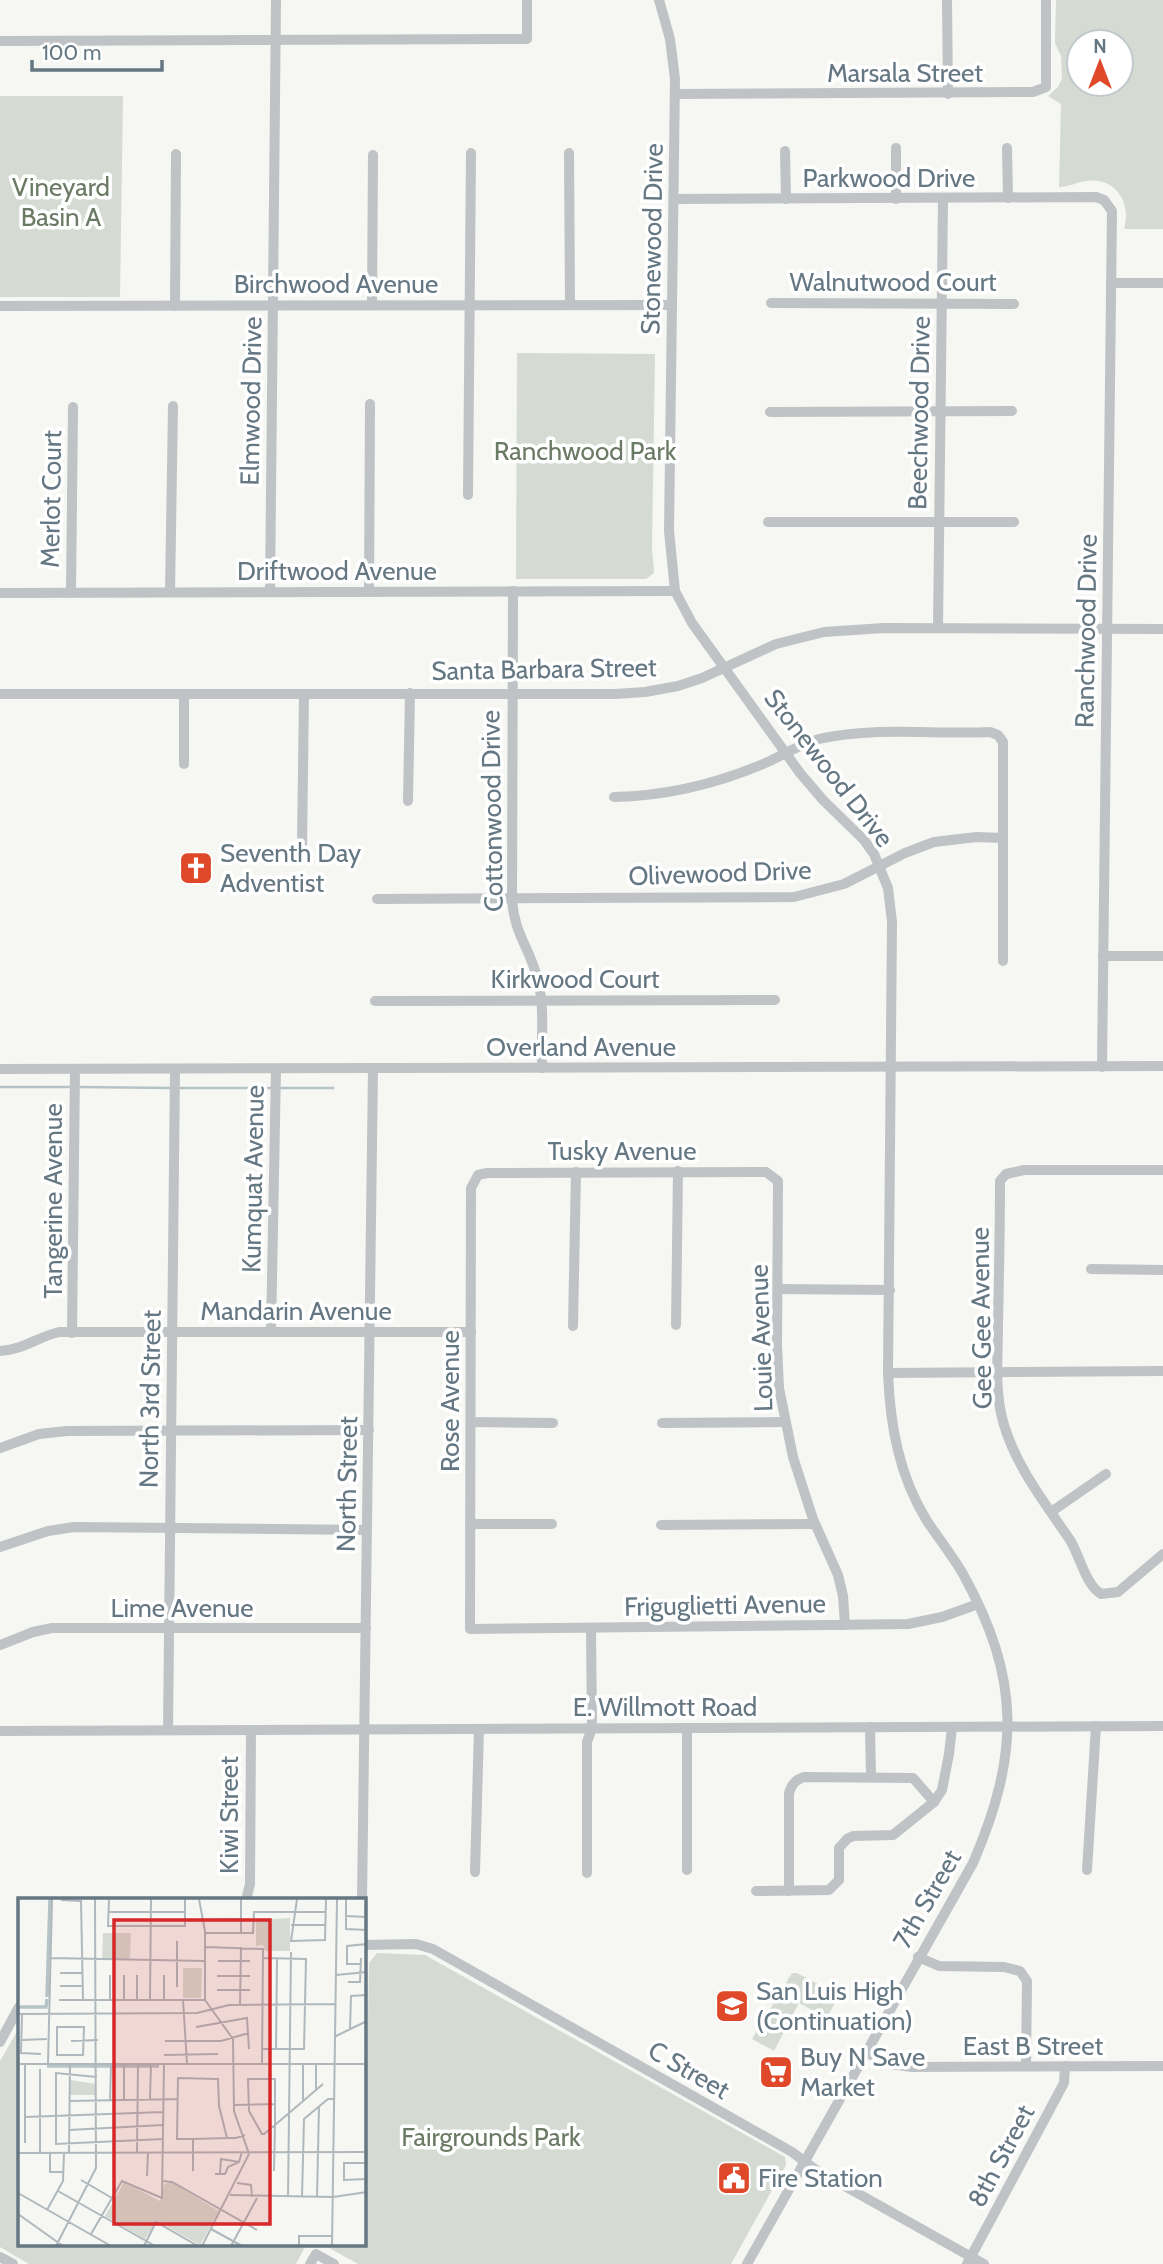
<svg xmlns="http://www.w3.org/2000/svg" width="1163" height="2264" viewBox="0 0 1163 2264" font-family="Cabin,sans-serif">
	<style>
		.green { fill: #d5dbd2; fill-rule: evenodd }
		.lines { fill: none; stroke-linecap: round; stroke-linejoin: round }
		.stream { stroke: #b6c3c6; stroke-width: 2.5 }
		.minor { stroke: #bfc3c6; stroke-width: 10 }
		.labels { text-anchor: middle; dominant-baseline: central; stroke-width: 7; stroke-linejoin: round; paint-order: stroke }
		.street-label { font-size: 26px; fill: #657783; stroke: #fff }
		.park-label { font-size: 26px; fill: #6a7a64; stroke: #fff }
		.poi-label { font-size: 26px; fill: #657783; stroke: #fff; text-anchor: start }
		.inset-river { fill: none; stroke: #b6c3c6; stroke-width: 3.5 }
		.inset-road { fill: none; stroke: #afb8bc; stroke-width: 2 }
		.view { fill: #d62828; fill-opacity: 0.15; stroke: #d62828; stroke-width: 3.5 }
		.inset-edge { fill: none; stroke: #657783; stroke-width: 3.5 }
	</style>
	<rect width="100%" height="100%" fill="#f6f6f2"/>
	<!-- green -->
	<g class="green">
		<path d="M1056,0H1163V229H1124C1132,204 1116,177 1087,181C1077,182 1069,187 1059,187L1061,104L1048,96L1058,87L1062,78L1061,56L1055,43ZM1121,42V84H1079V42Z"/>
		<polygon points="0,96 123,96 120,297 0,297"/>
		<polygon points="517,353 655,354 652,548 654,573 646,579 516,579"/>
		<polygon points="377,1953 425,1955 785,2157 786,2165 731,2264 358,2264 324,2245 364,2245 364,2082 367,2075 369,1963"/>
		<polygon points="792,1973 797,1973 839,1995 827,2018 799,2003 774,2051 752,2039"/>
		<polygon points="19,2028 19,2245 306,2245 296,2264 29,2264 0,2247 0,2061"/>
	</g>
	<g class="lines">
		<!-- stream -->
		<g class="stream">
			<polyline points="0,1087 71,1087"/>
			<polyline points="78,1087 172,1088"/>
			<polyline points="179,1088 333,1088"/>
		</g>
		<!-- minor -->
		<g class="minor">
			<path d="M659,0L670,39L675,79L669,531L675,591L692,623L800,773L823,800L864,840L874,854L888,888L892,922L888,1373C890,1425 899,1476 927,1521C939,1539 952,1555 963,1574C1021,1679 1020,1754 973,1863L747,2264"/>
			<polyline points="947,0 948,94"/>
			<polyline points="0,41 527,39 527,0"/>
			<polyline points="675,94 1033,92 1046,87 1046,0"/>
			<polyline points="1007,148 1008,198"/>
			<polyline points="785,151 786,199"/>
			<polyline points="569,153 570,304"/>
			<polyline points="675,199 1096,197 1104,200 1112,211 1102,1067"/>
			<polyline points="896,199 896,148"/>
			<polyline points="1111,283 1163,283"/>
			<polyline points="771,303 1014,304"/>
			<polyline points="372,305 373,155"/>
			<polyline points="0,306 672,305"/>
			<polyline points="175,306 176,154"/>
			<polyline points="770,412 1012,411"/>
			<polyline points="468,495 471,153"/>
			<polyline points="768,522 1014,522"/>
			<path d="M513,591L512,899C514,935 531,949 538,981C545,1008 541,1040 542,1068"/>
			<polyline points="170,592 173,406"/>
			<polyline points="270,592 276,0"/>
			<polyline points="369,592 370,404"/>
			<polyline points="0,593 675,591"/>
			<polyline points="71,593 73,407"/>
			<polyline points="938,628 943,199"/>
			<polyline points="0,694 615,694 645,692 678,686 702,678 776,644 824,632 884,628 1163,629"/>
			<polyline points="184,694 184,764"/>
			<path d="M614,797C668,796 720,783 770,761C786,753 801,744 819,739C875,726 933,735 990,732L998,735L1003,742V961"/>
			<polyline points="408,801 410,693"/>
			<polyline points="302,848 304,694"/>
			<polyline points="377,899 794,897 844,884 905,853 934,842 977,837 1003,838"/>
			<polyline points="1103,956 1163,956"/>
			<polyline points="375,1001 775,1000"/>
			<polyline points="0,1069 1163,1066"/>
			<path d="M1163,1170H1024L1006,1174L1000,1181C1000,1229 999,1277 998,1324C998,1358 994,1392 1004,1425C1017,1468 1045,1503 1070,1540C1080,1556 1085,1584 1101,1594L1118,1592L1163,1554"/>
			<polyline points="1091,1269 1163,1270"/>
			<polyline points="778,1289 890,1290"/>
			<polyline points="676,1325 678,1171"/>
			<polyline points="573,1326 576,1172"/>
			<polyline points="271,1332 276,1069"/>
			<polyline points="72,1333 75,1069"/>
			<path d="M0,1351C22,1350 38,1337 59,1332H471"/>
			<polyline points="888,1373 1163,1371"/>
			<polyline points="471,1422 553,1423"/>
			<polyline points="662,1423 785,1422"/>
			<polyline points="0,1448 39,1434 67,1431 369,1430"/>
			<polyline points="1051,1512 1106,1474"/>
			<polyline points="470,1524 552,1524"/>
			<polyline points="661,1525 815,1524"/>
			<polyline points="0,1547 48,1531 74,1527 367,1530"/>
			<polyline points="845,1625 843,1596 838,1575 813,1519 793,1457 779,1388 777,1345 778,1181 766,1172 756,1172 487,1173 478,1175 471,1188 470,1629 908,1624 942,1617 978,1604"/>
			<polyline points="0,1645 33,1632 52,1628 366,1628"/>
			<polyline points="870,1727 871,1777"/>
			<polyline points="687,1728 687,1870"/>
			<polyline points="168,1730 175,1069"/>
			<polyline points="0,1731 1163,1726"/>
			<polyline points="1087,1870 1096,1726"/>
			<polyline points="475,1872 479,1729"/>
			<polyline points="587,1873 587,1742 592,1728 591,1628"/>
			<polyline points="756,1891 829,1890 839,1880 839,1848 847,1839 853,1836 893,1835 934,1802 942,1790 949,1754 952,1727"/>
			<path d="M789,1891V1793C792,1784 795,1780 804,1777L913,1778L934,1802"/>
			<polyline points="246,1900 250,1884 251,1730"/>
			<polyline points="362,1900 373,1069"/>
			<polyline points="364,1945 416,1944 433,1949 792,2152 816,2170 984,2264"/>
			<polyline points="918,1957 939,1966 1004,1967 1020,1971 1027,1981 1026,2066"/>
			<polyline points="0,2042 19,2007"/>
			<polyline points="865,2052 890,2064 912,2067 1163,2066"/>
			<polyline points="0,2257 13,2264"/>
			<polyline points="310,2264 316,2254 334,2264"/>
			<polyline points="967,2264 1064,2083 1065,2066"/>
		</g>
	</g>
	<!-- icons -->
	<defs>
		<g id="church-square" transform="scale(1.75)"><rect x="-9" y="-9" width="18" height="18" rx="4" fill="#df4829" stroke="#fff"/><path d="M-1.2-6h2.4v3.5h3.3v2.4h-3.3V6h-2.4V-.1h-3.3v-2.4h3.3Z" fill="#fff"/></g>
		<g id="school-square" transform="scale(1.75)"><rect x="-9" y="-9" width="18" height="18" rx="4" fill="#df4829" stroke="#fff"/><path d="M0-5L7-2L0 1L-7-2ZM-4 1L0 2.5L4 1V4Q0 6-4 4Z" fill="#fff"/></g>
		<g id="supermarket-square" transform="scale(1.75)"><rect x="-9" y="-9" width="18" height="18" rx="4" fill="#df4829" stroke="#fff"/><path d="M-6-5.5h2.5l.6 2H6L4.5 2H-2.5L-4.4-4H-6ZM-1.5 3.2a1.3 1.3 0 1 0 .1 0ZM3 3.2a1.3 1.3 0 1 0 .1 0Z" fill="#fff"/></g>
		<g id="civic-square" transform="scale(1.75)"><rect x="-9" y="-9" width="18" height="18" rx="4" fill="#df4829" stroke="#fff"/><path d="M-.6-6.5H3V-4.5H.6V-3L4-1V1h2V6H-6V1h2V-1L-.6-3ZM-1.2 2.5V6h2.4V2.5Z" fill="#fff"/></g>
	</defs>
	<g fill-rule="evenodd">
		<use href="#church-square" x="196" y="868"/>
		<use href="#school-square" x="732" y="2006"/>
		<use href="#supermarket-square" x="776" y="2072"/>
		<use href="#civic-square" x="734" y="2178"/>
	</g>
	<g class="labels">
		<!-- street labels -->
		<g class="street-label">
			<text x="905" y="73">Marsala Street</text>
			<text x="889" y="178">Parkwood Drive</text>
			<text transform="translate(652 239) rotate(-89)">Stonewood Drive</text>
			<text x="893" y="282">Walnutwood Court</text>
			<text x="336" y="284">Birchwood Avenue</text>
			<text transform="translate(251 401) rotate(-89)">Elmwood Drive</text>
			<text transform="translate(919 413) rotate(-89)">Beechwood Drive</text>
			<text transform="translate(51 499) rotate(-89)">Merlot Court</text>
			<text x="337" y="571">Driftwood Avenue</text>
			<text transform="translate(1086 631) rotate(-89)">Ranchwood Drive</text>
			<text transform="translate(544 669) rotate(-1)">Santa Barbara Street</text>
			<text transform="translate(829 768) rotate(52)">Stonewood Drive</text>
			<text transform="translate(492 811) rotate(-91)">Cottonwood Drive</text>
			<text transform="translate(720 873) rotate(-2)">Olivewood Drive</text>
			<text x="575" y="979">Kirkwood Court</text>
			<text x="581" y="1047">Overland Avenue</text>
			<text x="622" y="1151">Tusky Avenue</text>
			<text transform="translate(253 1179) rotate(-89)">Kumquat Avenue</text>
			<text transform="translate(53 1201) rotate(-90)">Tangerine Avenue</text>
			<text x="296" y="1311">Mandarin Avenue</text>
			<text transform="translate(981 1318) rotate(-91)">Gee Gee Avenue</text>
			<text transform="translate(761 1338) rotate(-92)">Louie Avenue</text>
			<text transform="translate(150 1399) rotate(-89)">North 3rd Street</text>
			<text transform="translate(450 1401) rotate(-90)">Rose Avenue</text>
			<text transform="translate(347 1484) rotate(-89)">North Street</text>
			<text transform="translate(725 1605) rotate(-1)">Friguglietti Avenue</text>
			<text x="182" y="1608">Lime Avenue</text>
			<text x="665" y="1707">E. Willmott Road</text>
			<text transform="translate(229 1815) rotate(-90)">Kiwi Street</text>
			<text transform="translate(927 1899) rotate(-60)">7th Street</text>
			<text x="1033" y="2046">East B Street</text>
			<text transform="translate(689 2070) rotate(30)">C Street</text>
			<text transform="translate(1001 2156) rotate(-62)">8th Street</text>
		</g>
		<!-- park labels -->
		<g class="park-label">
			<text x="61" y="187">Vineyard<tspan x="61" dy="30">Basin A</tspan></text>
			<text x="585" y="451">Ranchwood Park</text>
			<text x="491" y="2137">Fairgrounds Park</text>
		</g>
		<!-- poi labels -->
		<g class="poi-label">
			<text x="220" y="853">Seventh Day<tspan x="220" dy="30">Adventist</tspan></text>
			<text x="756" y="1991">San Luis High<tspan x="756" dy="30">(Continuation)</tspan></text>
			<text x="800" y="2057">Buy N Save<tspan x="800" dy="30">Market</tspan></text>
			<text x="758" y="2178">Fire Station</text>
		</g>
	</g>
	<!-- overview -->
	<g transform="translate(18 1898)">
		<rect width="348" height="348" fill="#f6f6f2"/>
		<path d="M272,20V53H247L245,47L238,48V22ZM85,35H113L112,62H84ZM165,70H184L183,100H165ZM53,182L78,186V197H52ZM106,284L142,303L146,286L153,284L201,313L182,347L139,323L127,341L87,318Z" fill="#d5dbd2"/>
		<path class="inset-river" d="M29,99L32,1M0,109H28L29,101M29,168H141"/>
		<path class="inset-road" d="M91,1L90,28H167V1M181,1L187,33V102L215,141L216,213L231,256L184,348M223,1V34M279,1L273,43L307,42L308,1M328,1V31L349,32M43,2L63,3L65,102M91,14H167M327,18L349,19M184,22L223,21M273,27H307M187,35H235L236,14H308M187,49L245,51L244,165M33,60L186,63M200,63H232M342,66H329V48L349,46M42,75H65M318,77L349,74M199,78H232M330,84H342L343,60M42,88H65M159,89V43M199,92H232M41,102H187M92,102V77M106,102V77M119,102V77M132,102L133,1M146,102V77M165,102L169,165M222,107L223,49M0,116L179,115L211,107L317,106M4,116L3,155L23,156M39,129H66L65,157H39ZM178,129L229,120L231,151M332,132L333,98L349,97M318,138L349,123M4,142L29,141M53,143L80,142M147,143H203L231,135M244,151H286L288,61L245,60M258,151L259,60M146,157L200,156M285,165V203M0,166H349M7,166V245M30,166L34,1M22,171V255M79,179L38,175V246L145,241M298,192V166M106,201V166M132,201L133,166M51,203L159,201M92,204L93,166M215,207L257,206M7,219L146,214M51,232L145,227M209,240L201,208L200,181L160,180L159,241H175L209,240H218L227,237M51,254L52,166M119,254L120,166M0,255L349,254M32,255V274H46M349,265H326V282L349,281M175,273V241M256,273L257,227V181H230L231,213L244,236H246L257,227L305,186M197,276H207L210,269L221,264L224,254M202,276L203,261L221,264M129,278L130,254M63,282L94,300M145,283L154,284L239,332M219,285L233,287L234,299M40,293L137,348M0,295L93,348M212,297L315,299L349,294M270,299L273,54M284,299L286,221L310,201H316M299,299L301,208M29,312L45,283L46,255M0,316L45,348M193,331L224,348M73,336L104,283L144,300L146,166M38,348L78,270L77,1M126,348L138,324L180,348M213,348L239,300M281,348V338H314M314,348L319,1"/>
		<path class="view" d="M96,22H252V326H96Z"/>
		<rect width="348" height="348" class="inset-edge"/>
	</g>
	<!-- north arrow -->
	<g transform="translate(1100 63)"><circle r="33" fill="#ffffff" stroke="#c1c9cd" stroke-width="2"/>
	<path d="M0-5L12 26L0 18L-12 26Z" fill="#df4829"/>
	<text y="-10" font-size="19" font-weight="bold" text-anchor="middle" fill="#657783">N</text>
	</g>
	<!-- scale -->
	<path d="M32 60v10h130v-10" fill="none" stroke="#657783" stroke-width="3.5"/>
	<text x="42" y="60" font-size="21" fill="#657783" stroke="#ffffff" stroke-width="5" paint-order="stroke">100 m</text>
</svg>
